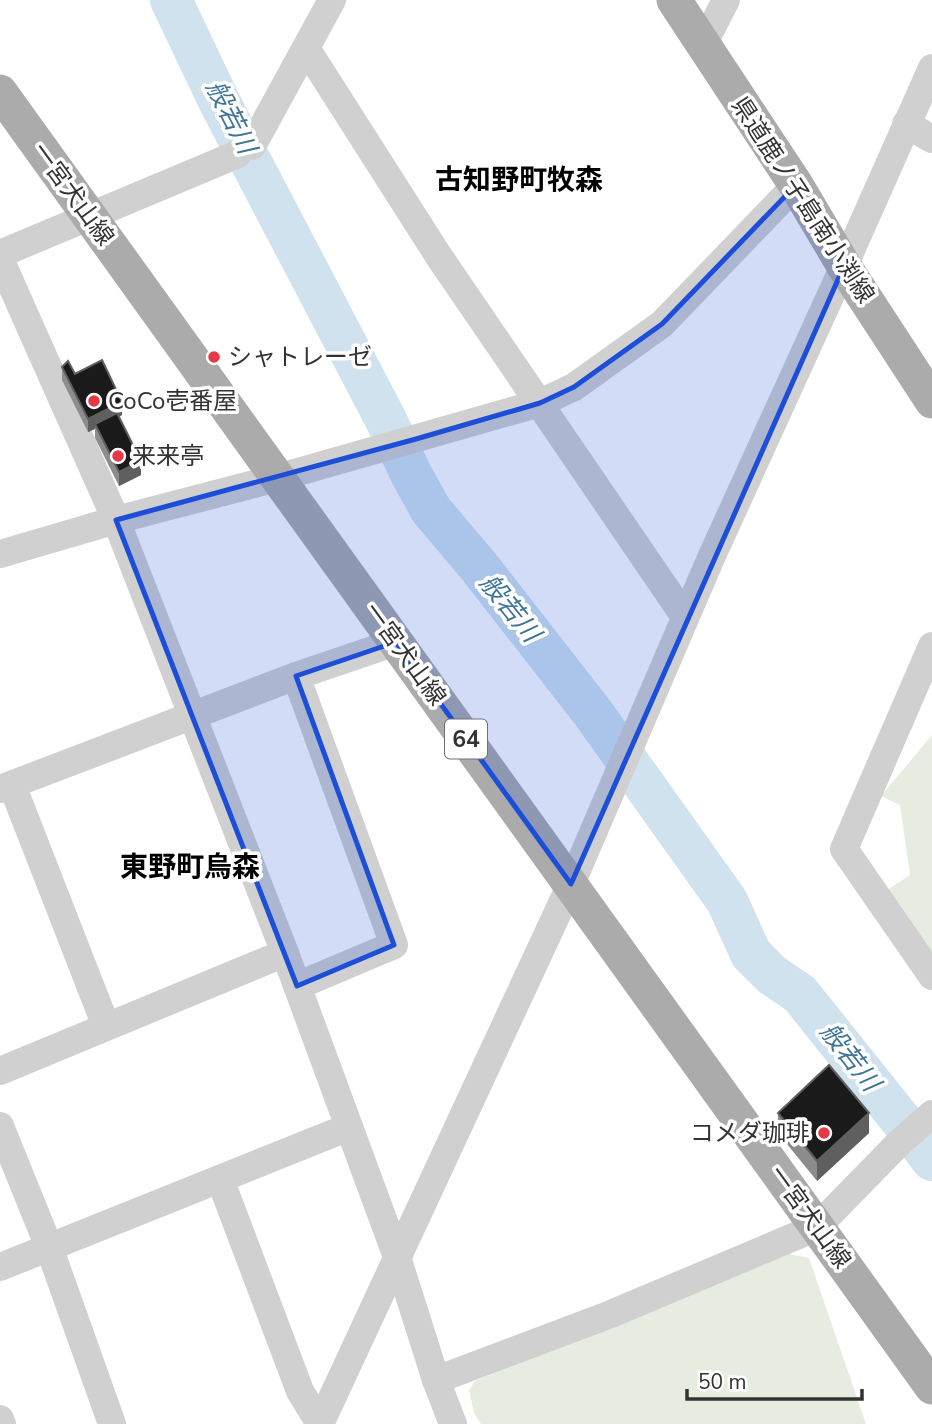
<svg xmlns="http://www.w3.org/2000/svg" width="932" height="1424" viewBox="0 0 932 1424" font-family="'Nunito Sans','Noto Sans JP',sans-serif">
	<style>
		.green { fill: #e6ecdf }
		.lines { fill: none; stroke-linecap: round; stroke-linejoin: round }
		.river { stroke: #cfe2ee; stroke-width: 42 }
		.minor { stroke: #d0d0d0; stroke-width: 28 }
		.major { stroke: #ababab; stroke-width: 35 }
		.wall { fill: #8c8c8c }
		.shaded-wall { fill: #5f5f5f }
		.building { fill: #1a1a1a; stroke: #5f5f5f; stroke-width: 2 }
		.marked { fill: #1d4ed8; fill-opacity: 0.2; stroke: #1d4ed8; stroke-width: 5; stroke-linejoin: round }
		.poi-dot { fill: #e63946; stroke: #fff; stroke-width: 2.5 }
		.labels { text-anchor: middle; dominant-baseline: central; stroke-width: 7; stroke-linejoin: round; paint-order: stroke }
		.shield { fill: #fff; stroke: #707070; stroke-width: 2 }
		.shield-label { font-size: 23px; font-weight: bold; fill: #333 }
		.street-label { font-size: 24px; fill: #333; stroke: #fff }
		.poi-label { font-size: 24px; fill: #333; stroke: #fff; text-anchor: start }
		.water-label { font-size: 26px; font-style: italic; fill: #3f7597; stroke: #fff }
		.quarter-label { font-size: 28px; font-weight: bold; fill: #000; stroke: #fff }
	</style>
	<rect width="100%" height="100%" fill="#fff"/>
	<!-- green -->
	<g class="green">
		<polygon points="932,735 932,957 886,891 910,875 900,805 881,796"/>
		<polygon points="784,1253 809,1258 866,1424 481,1424 474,1413 469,1390 475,1381"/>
	</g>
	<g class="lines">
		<!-- river -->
		<polyline class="river" points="171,0 219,101 386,420 411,474 431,510 480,568 593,713 727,901 751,954 772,975 800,994 920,1144 932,1160"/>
		<!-- minor -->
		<g class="minor">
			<polyline points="703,45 726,0"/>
			<polyline points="306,48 438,255 685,617"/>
			<polyline points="906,124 932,139"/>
			<polyline points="252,146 332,0"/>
			<polyline points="0,254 238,154"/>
			<polyline points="0,259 116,520 285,953 397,1257 436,1380 453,1424"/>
			<polyline points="0,554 116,520 277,478 540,403 574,387 662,324 796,185"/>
			<polyline points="932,646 844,849 932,976"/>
			<polyline points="296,676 394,945 297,986"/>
			<polyline points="12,785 106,1026"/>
			<polyline points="0,789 296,676 396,642"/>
			<polyline points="0,1071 285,953"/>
			<polyline points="0,1126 49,1247 112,1424"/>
			<polyline points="220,1179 300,1391 320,1424"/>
			<polyline points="0,1267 349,1127"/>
			<polyline points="436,1380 611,1314 817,1227 899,1143 932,1114"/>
			<polyline points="0,1419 2,1424"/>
			<polyline points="320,1424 571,884 711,558 844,266 932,68"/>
		</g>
		<!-- major -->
		<g class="major">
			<polyline points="674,0 796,185 844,266 932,401"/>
			<polyline points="0,92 932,1387"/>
		</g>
	</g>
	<!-- wall -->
	<g class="wall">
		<polygon points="62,367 75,374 122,415 119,417 141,475 119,486 95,438 95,429 88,432 62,380"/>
		<polygon points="778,1113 869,1133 817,1181 778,1133"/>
	</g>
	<!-- shaded-wall -->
	<g class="shaded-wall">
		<polygon points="122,402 122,415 97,428 95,424 95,429 88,432 88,419"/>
		<polygon points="141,461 141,475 119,486 119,472"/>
		<polygon points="869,1113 869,1133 817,1181 817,1161"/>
	</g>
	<!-- building -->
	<g class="building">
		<polygon points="102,360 122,402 88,419 62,367 68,361 75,374"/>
		<polygon points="117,413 141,461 119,472 95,424"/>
		<polygon points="829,1065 869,1113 817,1161 778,1113"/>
	</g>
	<!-- marked area -->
	<path class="marked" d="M796,185L844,266L571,884L396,642L296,676L394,945L297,986L116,520L416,439L540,403L574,387L662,324Z"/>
	<!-- markers -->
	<g class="poi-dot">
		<circle cx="214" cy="357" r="7"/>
		<circle cx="94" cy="401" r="7"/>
		<circle cx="118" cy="456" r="7"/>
		<circle cx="824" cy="1133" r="7"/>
	</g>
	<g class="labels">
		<!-- shield labels -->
		<rect class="shield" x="445" y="719.5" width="42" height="39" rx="5"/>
		<g class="shield-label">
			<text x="466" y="739">64</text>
		</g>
		<!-- street labels -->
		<g class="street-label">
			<text transform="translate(73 194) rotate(54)">一宮犬山線</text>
			<text transform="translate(803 200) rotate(57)">県道鹿ノ子島南小渕線</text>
			<text transform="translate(405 654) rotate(54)">一宮犬山線</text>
			<text transform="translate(810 1217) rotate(54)">一宮犬山線</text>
		</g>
		<!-- poi labels -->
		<g class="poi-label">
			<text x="228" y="357">シャトレーゼ</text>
			<text x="108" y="401">CoCo壱番屋</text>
			<text x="132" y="456">来来亭</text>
			<text x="810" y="1133" text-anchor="end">コメダ珈琲</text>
		</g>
		<!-- water labels -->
		<g class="water-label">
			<text transform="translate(231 117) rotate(63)">般若川</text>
			<text transform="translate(510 608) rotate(51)">般若川</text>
			<text transform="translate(850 1057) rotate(52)">般若川</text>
		</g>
		<!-- quarter labels -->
		<g class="quarter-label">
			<text x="519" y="180">古知野町牧森</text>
			<text x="190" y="867">東野町烏森</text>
		</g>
	</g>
	<!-- scale -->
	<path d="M687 1389v10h175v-10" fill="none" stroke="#333333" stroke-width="3.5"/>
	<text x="698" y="1389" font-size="21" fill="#333333" stroke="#ffffff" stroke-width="5" paint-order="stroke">50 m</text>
</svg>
